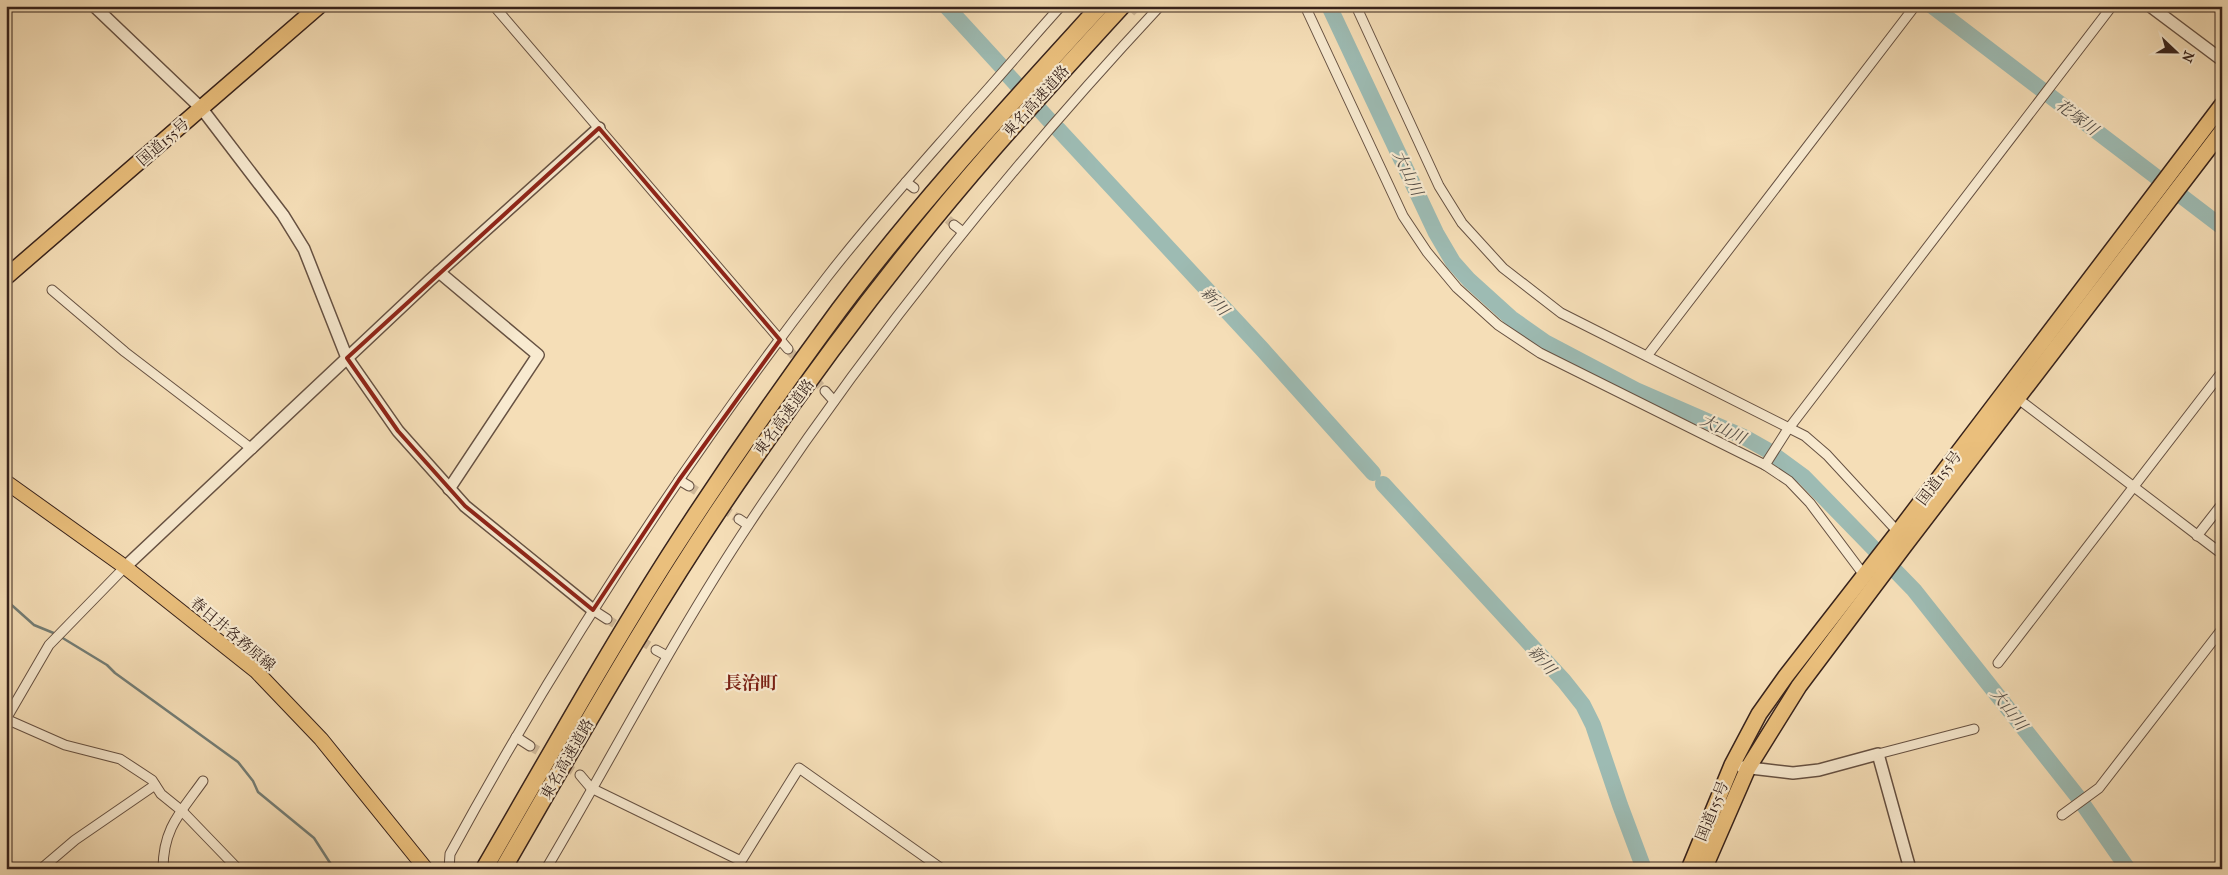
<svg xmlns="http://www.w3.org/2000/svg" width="2228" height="875" viewBox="0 0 2228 875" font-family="'IM FELL French Canon','Noto Serif JP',serif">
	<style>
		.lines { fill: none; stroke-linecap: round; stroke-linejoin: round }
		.stream { stroke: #747e76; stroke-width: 2.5 }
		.river { stroke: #9dbbb3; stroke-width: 16 }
		.minor-tunnel { stroke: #cfb898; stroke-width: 9; stroke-dasharray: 9 4.5; stroke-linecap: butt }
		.minor-casing { stroke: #665142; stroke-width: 11 }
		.tertiary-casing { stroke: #665142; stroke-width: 14 }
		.primary-casing { stroke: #37221b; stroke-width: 16 }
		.trunk-casing { stroke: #37221b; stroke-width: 18 }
		.motorway-casing { stroke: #37221b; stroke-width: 19 }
		.minor { stroke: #f8ead0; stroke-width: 9 }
		.tertiary { stroke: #f8ead0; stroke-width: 11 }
		.primary { stroke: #eabf7c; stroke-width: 14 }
		.trunk { stroke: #eabf7c; stroke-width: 15 }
		.motorway { stroke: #eabf7c; stroke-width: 16 }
		.marked { fill: none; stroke: #8f2418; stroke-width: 4; stroke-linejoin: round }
		.labels { text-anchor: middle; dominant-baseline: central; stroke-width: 4.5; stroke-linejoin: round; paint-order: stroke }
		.street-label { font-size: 15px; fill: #37221b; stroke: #f8ead0 }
		.water-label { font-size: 16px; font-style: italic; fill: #565049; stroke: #f8ead0 }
		.quarter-label { font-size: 18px; font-weight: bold; fill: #7a1f14; stroke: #f8ead0 }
	</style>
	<rect width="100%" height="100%" fill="#f5deb7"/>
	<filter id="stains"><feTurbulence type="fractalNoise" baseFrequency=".004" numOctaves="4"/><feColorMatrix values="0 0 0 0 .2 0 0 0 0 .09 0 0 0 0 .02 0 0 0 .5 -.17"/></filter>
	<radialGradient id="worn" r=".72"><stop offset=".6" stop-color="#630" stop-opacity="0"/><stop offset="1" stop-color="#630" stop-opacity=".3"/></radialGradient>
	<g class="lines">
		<!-- stream -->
		<g class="stream">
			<polyline points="6,600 34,625 56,634"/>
			<polyline points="61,637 107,665 115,673 238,762 253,781 258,792 314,838 334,869"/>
		</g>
		<!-- river -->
		<g class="river">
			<polyline points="946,6 1001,66"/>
			<polyline points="1329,6 1436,233 1453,262 1469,280 1511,318 1545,342 1636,390 1744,437 1767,450 1804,477 1914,590 2078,797 2128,869"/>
			<polyline points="1932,6 2222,227"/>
			<polyline points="1006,73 1050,121"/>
			<polyline points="1058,129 1262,349 1373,473"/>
			<polyline points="1383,484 1564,681 1583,705 1593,725 1620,805 1644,869"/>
		</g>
		<!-- minor-tunnel -->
		<g class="minor-tunnel">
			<polyline points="1131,6 1140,15"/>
			<polyline points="938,210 954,225"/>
			<polyline points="788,349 825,391"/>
			<polyline points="689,486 739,519"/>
			<polyline points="607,619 656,650"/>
			<polyline points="530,746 580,775"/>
		</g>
		<!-- minor casing -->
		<g class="minor-casing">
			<g id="minor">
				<polyline points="494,6 788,349"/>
				<polyline points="1305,6 1403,216 1427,252 1457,288 1498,325 1540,353 1765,465 1789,481 1810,503 1864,575"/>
				<polyline points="1356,6 1439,186 1462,223 1503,268 1561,313 1805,436 1827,455 1898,532"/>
				<polyline points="906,182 914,188"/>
				<polyline points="954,225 963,232"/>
				<polyline points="52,290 125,352 252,449"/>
				<polyline points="1647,356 1915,6"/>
				<polyline points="825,391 834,401"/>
				<polyline points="2017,398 2222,554"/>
				<polyline points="1765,465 1786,432 2112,6"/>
				<polyline points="679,480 689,486"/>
				<polyline points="739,519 748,525"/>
				<polyline points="2197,536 2222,504"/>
				<polyline points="593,610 607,619"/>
				<polyline points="656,650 667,656"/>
				<polyline points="1998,663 2222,372"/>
				<polyline points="6,719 65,745 120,759 152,780 161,794 182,811 238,869"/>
				<polyline points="6,719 49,645 125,567"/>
				<polyline points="516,737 530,746"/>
				<polyline points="1878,754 1974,729"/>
				<polyline points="580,775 591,788 741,861 799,768 942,869"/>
				<polyline points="2062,815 2099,788 2222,629"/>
				<polyline points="41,869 75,840 155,785"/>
				<path d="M163,869C163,828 181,812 203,781"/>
				<path d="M449,869L450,854C560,652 686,459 827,277C872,219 922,164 970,109C1001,75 1030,40 1061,6"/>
				<path d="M546,869C614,754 675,635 749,524C871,340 1010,167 1160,6"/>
			</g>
		</g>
		<!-- tertiary casing -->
		<g class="tertiary-casing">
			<g id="tertiary">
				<polyline points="94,6 202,109 283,215 304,249 347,358 398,431 465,506 593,610"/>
				<polyline points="2150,6 2222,60"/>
				<polyline points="439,272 538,355 449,489"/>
				<polyline points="125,567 429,281 599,128"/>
				<polyline points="1742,767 1793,773 1819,770 1878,754 1910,869"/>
			</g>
		</g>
		<!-- primary casing -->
		<g class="primary-casing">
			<polyline id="primary" points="6,482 125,567 256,671 321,739 426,869"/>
		</g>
		<!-- trunk casing -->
		<g class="trunk-casing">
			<g id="trunk">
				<polyline points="6,277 319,6"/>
				<polyline points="1689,869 1732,765 1759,714 1786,676 1898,532 2222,105"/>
				<polyline points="1704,869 1748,768 1799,686 1905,545 2222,131"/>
			</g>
		</g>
		<!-- motorway casing -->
		<g class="motorway-casing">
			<g id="motorway">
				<path d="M484,869C545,764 604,658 669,556C723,472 780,390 839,310C919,203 1010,105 1100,6"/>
				<path d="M503,869C582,732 660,593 751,463C826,354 906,249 993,149C1035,101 1078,54 1122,6"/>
			</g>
		</g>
		<!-- minor -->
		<use href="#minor" class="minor"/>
		<!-- tertiary -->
		<use href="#tertiary" class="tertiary"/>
		<!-- primary -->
		<use href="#primary" class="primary"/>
		<!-- trunk -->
		<use href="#trunk" class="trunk"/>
		<!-- motorway -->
		<use href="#motorway" class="motorway"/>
	</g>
	<!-- marked area -->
	<path class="marked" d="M599,128L780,340L679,480L593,610L465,506L398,431L347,358Z"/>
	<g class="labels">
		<!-- street labels -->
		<g class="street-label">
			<text transform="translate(1036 101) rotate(-48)">東名高速道路</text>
			<text transform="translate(163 142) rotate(-41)">国道155号</text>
			<text transform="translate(784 417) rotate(-54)">東名高速道路</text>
			<text transform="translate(1939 478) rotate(-53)">国道155号</text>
			<text transform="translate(233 634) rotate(40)">春日井各務原線</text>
			<text transform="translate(567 759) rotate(-60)">東名高速道路</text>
			<text transform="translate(1712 811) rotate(-68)">国道155号</text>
		</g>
		<!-- water labels -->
		<g class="water-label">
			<text transform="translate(2077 117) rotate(37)">花塚川</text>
			<text transform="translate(1408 173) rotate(65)">大山川</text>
			<text transform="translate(1215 301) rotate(47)">新川</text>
			<text transform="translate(1723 429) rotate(25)">大山川</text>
			<text transform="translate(1542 660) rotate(48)">新川</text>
			<text transform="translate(2009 709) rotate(52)">大山川</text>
		</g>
		<!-- quarter labels -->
		<g class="quarter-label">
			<text x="751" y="683">長治町</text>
		</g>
	</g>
	<!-- margin -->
	<rect width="2228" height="875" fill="none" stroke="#f5deb7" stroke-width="25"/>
	<rect x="8" y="8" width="2213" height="860" fill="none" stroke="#37221b" stroke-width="2.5"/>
	<rect x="12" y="12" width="2203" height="850" fill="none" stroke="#37221b"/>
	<!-- north arrow -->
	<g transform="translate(2176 52) rotate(112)" stroke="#f8ead0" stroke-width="4" paint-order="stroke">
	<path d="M0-4L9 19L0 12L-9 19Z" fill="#37221b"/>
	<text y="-8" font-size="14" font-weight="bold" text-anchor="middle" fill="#37221b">N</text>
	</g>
	<rect width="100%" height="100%" filter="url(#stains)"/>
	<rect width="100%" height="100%" fill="url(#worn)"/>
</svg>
